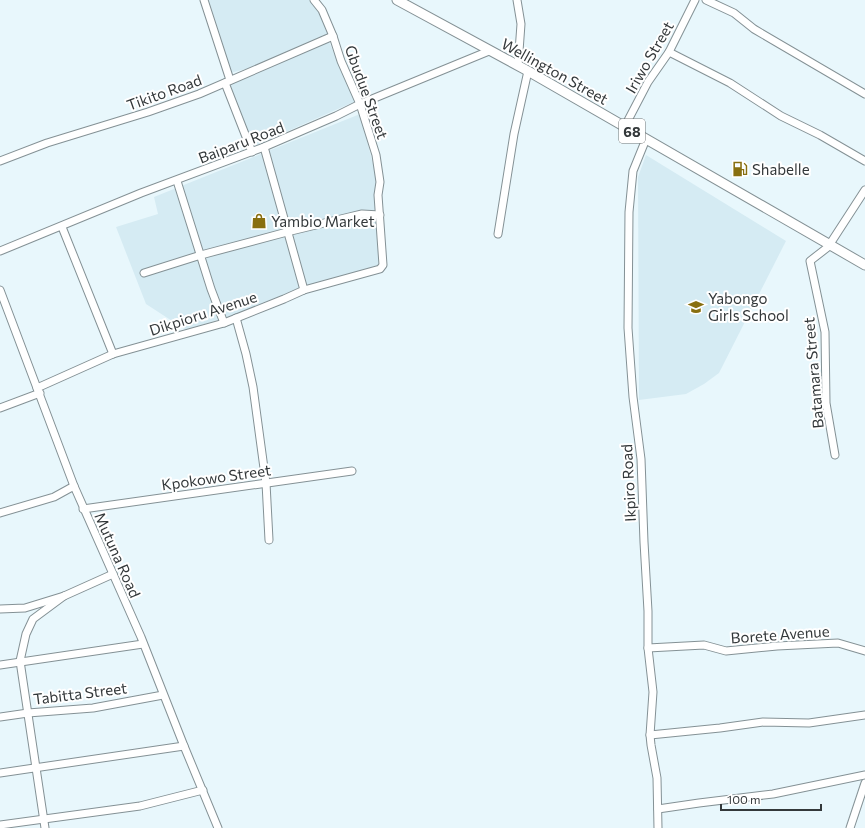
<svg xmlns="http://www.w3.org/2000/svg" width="865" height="828" viewBox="0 0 865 828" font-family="Commissioner,sans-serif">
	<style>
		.built { fill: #d5ebf3 }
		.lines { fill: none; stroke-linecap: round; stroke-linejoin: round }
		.minor-casing { stroke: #849195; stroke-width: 9 }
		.major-casing { stroke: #849195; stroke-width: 11 }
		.minor { stroke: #fff; stroke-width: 7 }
		.major { stroke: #fff; stroke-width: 9 }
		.labels { text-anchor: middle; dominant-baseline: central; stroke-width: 4; stroke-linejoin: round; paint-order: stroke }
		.shield { fill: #fff; stroke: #707475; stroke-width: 1 }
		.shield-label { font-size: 14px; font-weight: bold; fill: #33383a }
		.street-label { font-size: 15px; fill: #33383a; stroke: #fff }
		.poi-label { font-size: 15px; fill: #33383a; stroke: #fff; text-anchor: start }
	</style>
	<rect width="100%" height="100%" fill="#e8f7fc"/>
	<!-- built -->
	<g class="built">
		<polygon points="207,0 312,0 331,35 254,67 230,73"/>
		<polygon points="329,42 356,101 252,147 227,84"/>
		<polygon points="360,114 379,187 387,266 186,330 146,304 116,227 158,214 154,197"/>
		<polygon points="646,155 786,241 719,373 704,384 686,394 639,400 638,177"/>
	</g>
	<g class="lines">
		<!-- minor casing -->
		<g class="minor-casing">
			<g id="minor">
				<polyline points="204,0 230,80"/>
				<polyline points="517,0 521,24 518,65"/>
				<polyline points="706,0 734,13 754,29 865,94"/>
				<polyline points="669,52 730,83 781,116 820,135 865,161"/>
				<polyline points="225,83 252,152"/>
				<polyline points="625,126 648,82 669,52 695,0"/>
				<polyline points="646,139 633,171 629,212 628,328 633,397 641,459 644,542 648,611 648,648 653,692 650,735 651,745 657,778 658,828"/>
				<polyline points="264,147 304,290"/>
				<polyline points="0,161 47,143 148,112 199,94 333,36"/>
				<polyline points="177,181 211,289 224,323"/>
				<polyline points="62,227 113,354"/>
				<polyline points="498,234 514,134 528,71"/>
				<polyline points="0,251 141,193 264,147 336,116 360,104 489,51"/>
				<polyline points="144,273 201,255 287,232 349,217 362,214 380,215"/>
				<polyline points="0,290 74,486 141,637 184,746 218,828"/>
				<polyline points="236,318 246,354 253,387 266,483 269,540"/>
				<polyline points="37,388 113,354 224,323 284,299 304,290 380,269 383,265 378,195 380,182 376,155 360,104 341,61 333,36 322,10 314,0"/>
				<polyline points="0,408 40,393"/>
				<polyline points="835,455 826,403 825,332 810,261 828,247 865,190"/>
				<polyline points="83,509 352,471"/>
				<polyline points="0,513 54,497 74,486"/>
				<polyline points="0,609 25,608 64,596 113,574"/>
				<polyline points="648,648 704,645 726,651 777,646 838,643 865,651"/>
				<polyline points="0,665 143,644"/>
				<polyline points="0,717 28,713 93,708 163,695"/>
				<polyline points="650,735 720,728 763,722 809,723 865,715"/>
				<polyline points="0,773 184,746"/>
				<polyline points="658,809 699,803 773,794 865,775"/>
				<polyline points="0,825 140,806 203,790"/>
				<polyline points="45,828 20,661 26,634 33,619 64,596"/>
				<polyline points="850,828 865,783"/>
			</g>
		</g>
		<!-- major casing -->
		<g class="major-casing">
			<polyline id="major" points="397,0 528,71 865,265"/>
		</g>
		<!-- minor -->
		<use href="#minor" class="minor"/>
		<!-- major -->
		<use href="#major" class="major"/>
	</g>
	<!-- icons -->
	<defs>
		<g id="fuel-bare" transform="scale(1.2)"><path d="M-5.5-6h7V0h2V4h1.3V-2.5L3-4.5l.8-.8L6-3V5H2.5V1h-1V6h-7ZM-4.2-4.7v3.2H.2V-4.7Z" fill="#886f10" stroke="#fff" stroke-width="2.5" paint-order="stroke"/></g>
		<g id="shop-bare" transform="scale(1.2)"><path d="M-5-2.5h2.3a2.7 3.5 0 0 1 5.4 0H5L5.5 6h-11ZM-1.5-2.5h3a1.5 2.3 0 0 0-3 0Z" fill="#886f10" stroke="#fff" stroke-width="2.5" paint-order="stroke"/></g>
		<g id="school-bare" transform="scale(1.2)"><path d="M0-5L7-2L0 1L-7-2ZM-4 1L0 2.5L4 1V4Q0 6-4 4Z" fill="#886f10" stroke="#fff" stroke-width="2.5" paint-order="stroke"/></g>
	</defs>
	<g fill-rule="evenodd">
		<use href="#fuel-bare" x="740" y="169"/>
		<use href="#shop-bare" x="259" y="221"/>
		<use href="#school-bare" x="696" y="307"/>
	</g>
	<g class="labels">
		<!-- shield labels -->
		<rect class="shield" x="619" y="119" width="26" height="24" rx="3"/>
		<g class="shield-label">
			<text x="632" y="131">68</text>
		</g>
		<!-- street labels -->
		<g class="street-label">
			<text transform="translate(649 57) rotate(-60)">Iriwo Street</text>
			<text transform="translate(555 71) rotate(29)">Wellington Street</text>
			<text transform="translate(164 92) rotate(-20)">Tikito Road</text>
			<text transform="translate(367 92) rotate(70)">Gbudue Street</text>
			<text transform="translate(241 142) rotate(-21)">Baiparu Road</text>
			<text transform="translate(203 313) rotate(-18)">Dikpioru Avenue</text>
			<text transform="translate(813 373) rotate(-95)">Batamara Street</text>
			<text transform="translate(216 477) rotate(-8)">Kpokowo Street</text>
			<text transform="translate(628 483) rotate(-93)">Ikpiro Road</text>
			<text transform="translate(118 555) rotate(66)">Mutuna Road</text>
			<text transform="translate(780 634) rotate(-4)">Borete Avenue</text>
			<text transform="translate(80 693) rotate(-7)">Tabitta Street</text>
		</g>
		<!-- poi labels -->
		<g class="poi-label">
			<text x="752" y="169">Shabelle</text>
			<text x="271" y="221">Yambio Market</text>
			<text x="708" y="298">Yabongo<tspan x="708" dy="17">Girls School</tspan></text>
		</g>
	</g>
	<!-- scale -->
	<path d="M721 804v6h100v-6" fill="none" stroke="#33383a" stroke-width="2"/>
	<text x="727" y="804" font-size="12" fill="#33383a" stroke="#ffffff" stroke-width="3" paint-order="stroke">100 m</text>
</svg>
